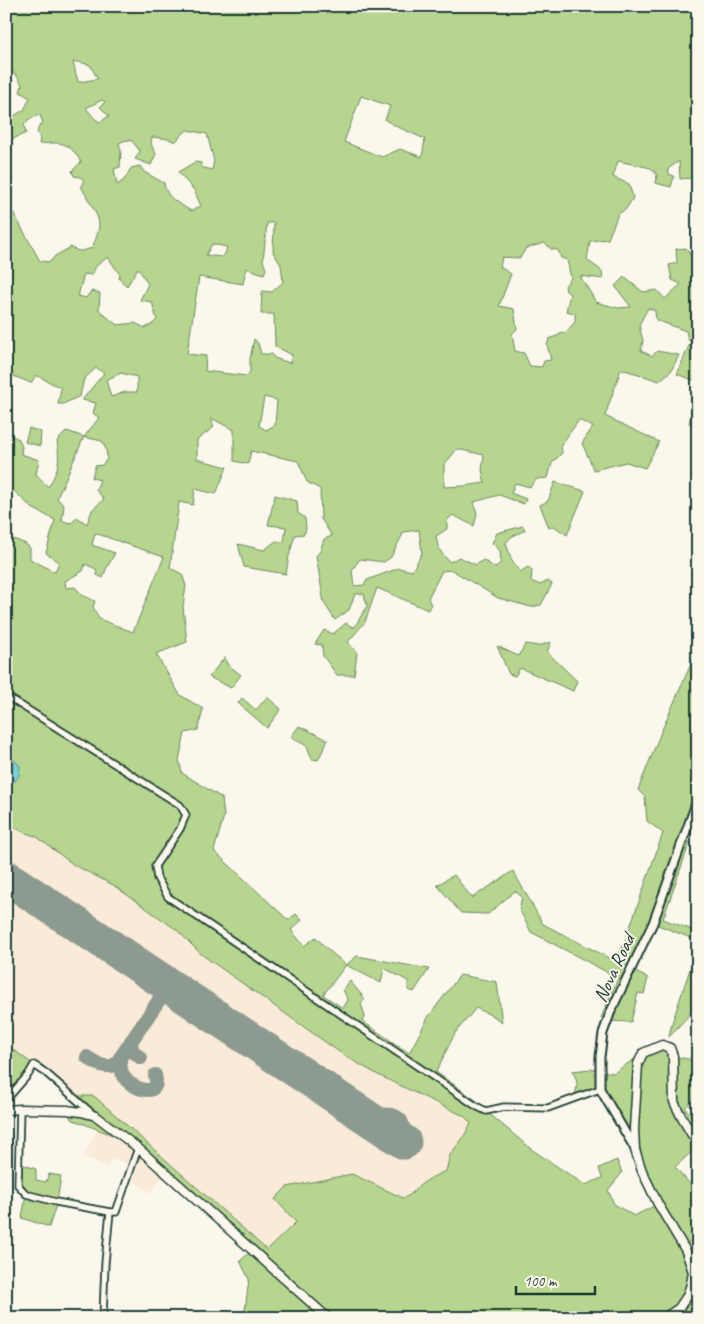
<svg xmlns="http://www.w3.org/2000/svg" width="704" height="1324" viewBox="0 0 704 1324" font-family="Caveat,sans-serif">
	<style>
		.built { fill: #f9ebd7 }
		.green { fill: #b6d58e; stroke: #6a8961; fill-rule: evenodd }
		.water { fill: #7eced7; stroke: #589496 }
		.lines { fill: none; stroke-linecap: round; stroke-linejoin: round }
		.taxiway { stroke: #8d9a90; stroke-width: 14 }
		.runway { stroke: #8d9a90; stroke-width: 35 }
		.minor-casing { stroke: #1f3d34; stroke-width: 9 }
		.tertiary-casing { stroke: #1f3d34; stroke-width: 11 }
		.secondary-casing { stroke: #1f3d34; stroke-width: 11 }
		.minor { stroke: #fbf7ec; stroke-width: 5.5 }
		.tertiary { stroke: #fbf7ec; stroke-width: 7 }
		.secondary { stroke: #fbf7ec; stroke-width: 8 }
		.labels { text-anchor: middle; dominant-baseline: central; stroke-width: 4; stroke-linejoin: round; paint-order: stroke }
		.street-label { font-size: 20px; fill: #1f3d34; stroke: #fbf7ec }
	</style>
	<rect width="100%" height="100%" fill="#fbf7ec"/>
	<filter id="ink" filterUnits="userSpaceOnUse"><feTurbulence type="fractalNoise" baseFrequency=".02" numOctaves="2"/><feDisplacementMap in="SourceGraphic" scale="10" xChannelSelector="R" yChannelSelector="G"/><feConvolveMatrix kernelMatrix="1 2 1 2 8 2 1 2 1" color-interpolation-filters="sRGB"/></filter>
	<g filter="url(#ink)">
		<!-- built -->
		<g class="built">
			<polygon points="6,822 21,831 37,837 74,865 113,885 177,930 201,954 345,1056 380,1076 464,1116 472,1123 463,1138 450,1155 446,1171 433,1176 417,1188 412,1194 403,1198 352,1174 287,1187 296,1221 267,1250 147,1143 78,1096 41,1064 34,1065 6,1044"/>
			<polygon points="97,1129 115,1136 135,1153 138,1148 165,1172 150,1193 128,1176 131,1165 112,1159 108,1167 84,1156"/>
		</g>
		<!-- green -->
		<g class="green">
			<path d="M6,6H698V160L692,178L680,179L679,161L668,169L669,174L674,176L671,187L655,183L657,175L651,168L618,161L613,177L629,184L633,198L626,209L618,214L608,239L590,241L587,260L602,271L603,279L580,276L596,302L618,308L631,307L615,286L624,277L643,292L657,290L665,299L681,284L672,280L669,265L677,263L676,249L686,248L698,268V382L677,374L691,341L688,340L686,331L656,320L655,311L648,308L639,325L643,341L641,351L652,356L657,351L679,355L671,371L659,381L635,373L621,369L605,416L659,442L645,468L626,462L594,470L582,443L593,427L579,420L561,445L562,453L552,463L548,478L537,479L530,487L515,483L511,493L526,499L524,504L499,495L474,502L477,514L474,526L453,515L447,520V529L436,536C438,548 441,554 450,562L459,557L476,565L483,560L495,568L501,562L500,551L492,543L497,533L523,526L525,530L511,537L506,543L512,561L520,572L528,567L532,570L531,581L540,585L548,581L552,584L541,605L531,607L498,598L452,570L442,571L428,598L431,605L428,610L377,588L365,622L348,642L357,653L354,675H337L323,656L322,645L315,644L324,630L333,634L346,623L354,628L367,606L364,594H355L349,610L335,620L324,603L316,556L320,551L324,539L332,536L321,519L320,489L307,482L298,461L251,451L248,464L234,461V430L211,418L214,427L197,440V459L227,467L216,494L195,489L193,505L179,502L170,568L182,574L186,586L183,607L187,642L156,654L180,695L203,709L198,730L185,733L179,760L182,773L222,798L224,816L214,851L288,920L296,914L302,920L291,930L304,946L316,937L324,946L346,965L357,956L429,969L414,992L408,990V981L384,968L381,983L346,965L323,995L343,1008L348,1000L343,990L350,981L365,999L361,1004L365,1016L362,1021L409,1053L429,1016L460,975L497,982L502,1023L495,1017L476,1008L455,1033L436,1072L477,1101L486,1111L531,1149L585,1185L602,1178L599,1168L617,1160L622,1173L608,1190L614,1204L634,1216L658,1204L638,1161L600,1089L573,1098C578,1088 579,1081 572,1071L600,1068L607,1072L614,1073L643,1053L662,1045L673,1056L698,1061V1094L685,1108L698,1122V1148L697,1147L675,1167L698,1193V1238L688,1242L698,1260V1295L691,1304V1314L687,1318H244L249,1279L240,1261L252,1250L138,1149L136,1153L115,1136L71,1119L67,1110L94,1116L34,1065L6,1100V1044L34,1065L41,1064L78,1096H94L267,1250L296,1222L275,1199L287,1187L352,1174L403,1198C411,1195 411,1194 417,1188C424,1181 436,1175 446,1171L450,1155L463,1138L471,1123L464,1116L380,1076L345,1056L201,954L177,930L113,885L74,865L37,837L21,831L6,822V536L26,544L30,548V559L55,572L59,562L46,553L55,520L32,508L11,488L8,476L6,477V433L19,439L22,447L21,454L39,460L36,474L48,487C59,470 60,461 57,441L67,431L84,437L99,418L93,413L96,403L82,400L104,373L96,368L84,379L80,396L63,404H58L61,388L36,375L31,383L6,373V315L11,314L8,310L11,306L6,303V211L13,212L40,261L50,262L55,256L71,247C78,253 83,251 92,248C95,241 99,232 99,224C99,215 85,195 81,186L84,180L80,177L74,176L72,171L81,162C69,141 61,142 39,144L40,138C35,131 38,127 43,123L40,115L29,119L24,125L26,133L13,139L6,136V118L7,120L24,110L30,98L20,92L22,85L17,76L6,65V31L13,24H6ZM73,62H79L90,65L98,79L78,82ZM361,96L390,106L385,120L400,128L425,139L422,157L400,149L382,157L344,142ZM102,100L105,102L100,107L109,116L100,122L95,119L86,108ZM187,130L207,134L214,161L212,170L201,167V163L195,162L178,172L194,190L201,206L191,211C179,203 166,199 164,183L144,172L140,166L131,168L124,180L117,185L114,169L120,167L121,151L119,143L126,140L132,141L140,151L135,159L151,165L156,154L151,144L152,137L169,139L175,142ZM267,223H274L273,252L281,265L283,282L272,292L262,291L261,314H274L275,346L292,355L290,363L274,358L272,354H261L258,343L254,339L250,359V372L246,376L205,371L206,356L187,354L199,277L243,284L246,268L264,274L266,269L263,261ZM545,243L551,249L558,250L561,258L567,260L571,278L565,286L566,291L570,294L566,311L575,313V322L565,333L561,332L559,335L549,339L547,345L551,360L544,361L542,367L530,366L524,353L515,351L512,334L517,329L514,309L499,306L511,274L500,267L502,257L520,258L526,248ZM212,244L227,247L225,254L221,257L206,255ZM108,257L120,275L119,279L127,286L138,268L148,284L140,300L152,302L157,320L151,325L145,328L135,323L117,325L99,310L100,293L91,291L86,298L78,296L84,274L92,275L96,266ZM121,373L137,377V392H125L111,397L106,380ZM264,397L277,400L275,425L266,430L259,426ZM84,437L102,441L106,449L107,459L102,465L95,466L92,478L100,480L96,490L104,499L92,510L87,524L77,517L72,523L62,521L64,506L57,498ZM457,449L484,455L482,470L485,483L464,486L444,487V465ZM419,530L422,553L412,571L399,568L367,580L364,585L354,586L352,570L360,559L384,562L391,557L404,532ZM95,533L164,557L133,632L99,619L93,607L95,601L82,595L75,587L66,588L65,581L83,571L85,564L96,569L97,575L103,578C106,567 110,563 115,553L92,545Z"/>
			<polygon points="698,389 698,429 689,423"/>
			<polygon points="29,428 41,432 40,446 25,442"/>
			<polygon points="555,482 585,491 567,535 554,526 549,528 540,505 548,501"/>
			<polygon points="275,495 297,501 298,513 305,518 306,529 304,534 295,535 289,556 286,574 244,567 238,544 264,550 276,541 284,542 286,527 268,525"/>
			<polygon points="551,642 547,652 577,681 573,691 520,668 515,676 509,674 497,646 518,656 526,644 538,646"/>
			<polygon points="698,648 698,680 692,692 698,696 698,818 691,815 683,839 690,842 663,919 698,932 698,941 653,923 631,970 648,978 644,994 638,993 631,1022 608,1021 601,1018 618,978 531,932 519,909 522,897 515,891 488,914 461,913 437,885 454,875 472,898 513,871 543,924 615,961 624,944 663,833 647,821 645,797 638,790 661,732"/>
			<polygon points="225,657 227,664 241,675 231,688 209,677"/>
			<polygon points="267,697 281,709 267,728 238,703 242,698 256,710"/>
			<polygon points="299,726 328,740 318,760 312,759 307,746 291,737"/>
			<polygon points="698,945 698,1005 669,1037 671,1026"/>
			<polygon points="19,1163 36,1169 36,1180 46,1182 49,1174 61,1176 57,1202 49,1227 22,1218 26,1194 18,1185"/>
		</g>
		<!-- water -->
		<polygon class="water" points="6,759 14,760 20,766 19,776 12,784 6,785"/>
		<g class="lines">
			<!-- taxiway -->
			<g class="taxiway">
				<path d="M152,974C159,980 165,984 163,994L120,1058C120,1065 121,1072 124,1077C132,1090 162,1099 155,1075"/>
				<polyline points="163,994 170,991 179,992"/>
				<path d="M131,1041C131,1050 134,1053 141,1058"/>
				<path d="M87,1057C96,1063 103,1069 115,1065L120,1058"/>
				<path d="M361,1113L392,1115C401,1118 404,1124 403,1133C396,1143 385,1147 378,1134C375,1129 374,1124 370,1120"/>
			</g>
			<!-- runway -->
			<polyline class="runway" points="6,877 404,1142"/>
			<!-- minor casing -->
			<g class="minor-casing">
				<g id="minor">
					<polyline points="6,696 180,805 186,815 180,829 155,866 157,878 168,897 476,1106 486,1111 504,1107 548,1108 600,1089"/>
					<polyline points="6,1100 28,1075 34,1065 46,1073 94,1115"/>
					<polyline points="20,1109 18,1185 26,1194 56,1202 110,1212"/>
					<polyline points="103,1318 105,1263 110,1212 116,1212 138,1148"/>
				</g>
			</g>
			<!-- tertiary casing -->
			<g class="tertiary-casing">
				<polyline id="tertiary" points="635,1149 600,1089 600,1057 603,1033 611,1011 653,923 698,798"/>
			</g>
			<!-- secondary casing -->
			<g class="secondary-casing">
				<g id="secondary">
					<polyline points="6,1110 20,1109 67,1110 81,1112 96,1116 138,1148 328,1318"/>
					<polyline points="664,1318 679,1308 687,1296 691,1284 693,1272 686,1251 658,1204 642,1171 635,1150 634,1129 638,1064 643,1053 662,1045 670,1048 673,1056 674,1102 682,1118 692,1135 698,1140"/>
				</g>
			</g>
			<!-- minor -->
			<use href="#minor" class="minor"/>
			<!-- tertiary -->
			<use href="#tertiary" class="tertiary"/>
			<!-- secondary -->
			<use href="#secondary" class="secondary"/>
		</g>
	</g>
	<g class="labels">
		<!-- street labels -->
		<g class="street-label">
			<text transform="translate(614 968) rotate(-65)">Nova Road</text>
		</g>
	</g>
	<!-- margin -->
	<rect width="704" height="1324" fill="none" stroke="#fbf7ec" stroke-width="25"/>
	<rect x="12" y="12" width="679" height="1299" fill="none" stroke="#1f3d34" stroke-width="2" filter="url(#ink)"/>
	<!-- scale -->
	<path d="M516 1286v8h79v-8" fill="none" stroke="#1f3d34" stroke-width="2.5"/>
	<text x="524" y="1286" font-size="15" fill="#1f3d34" stroke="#fbf7ec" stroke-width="4" paint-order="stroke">100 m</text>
</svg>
